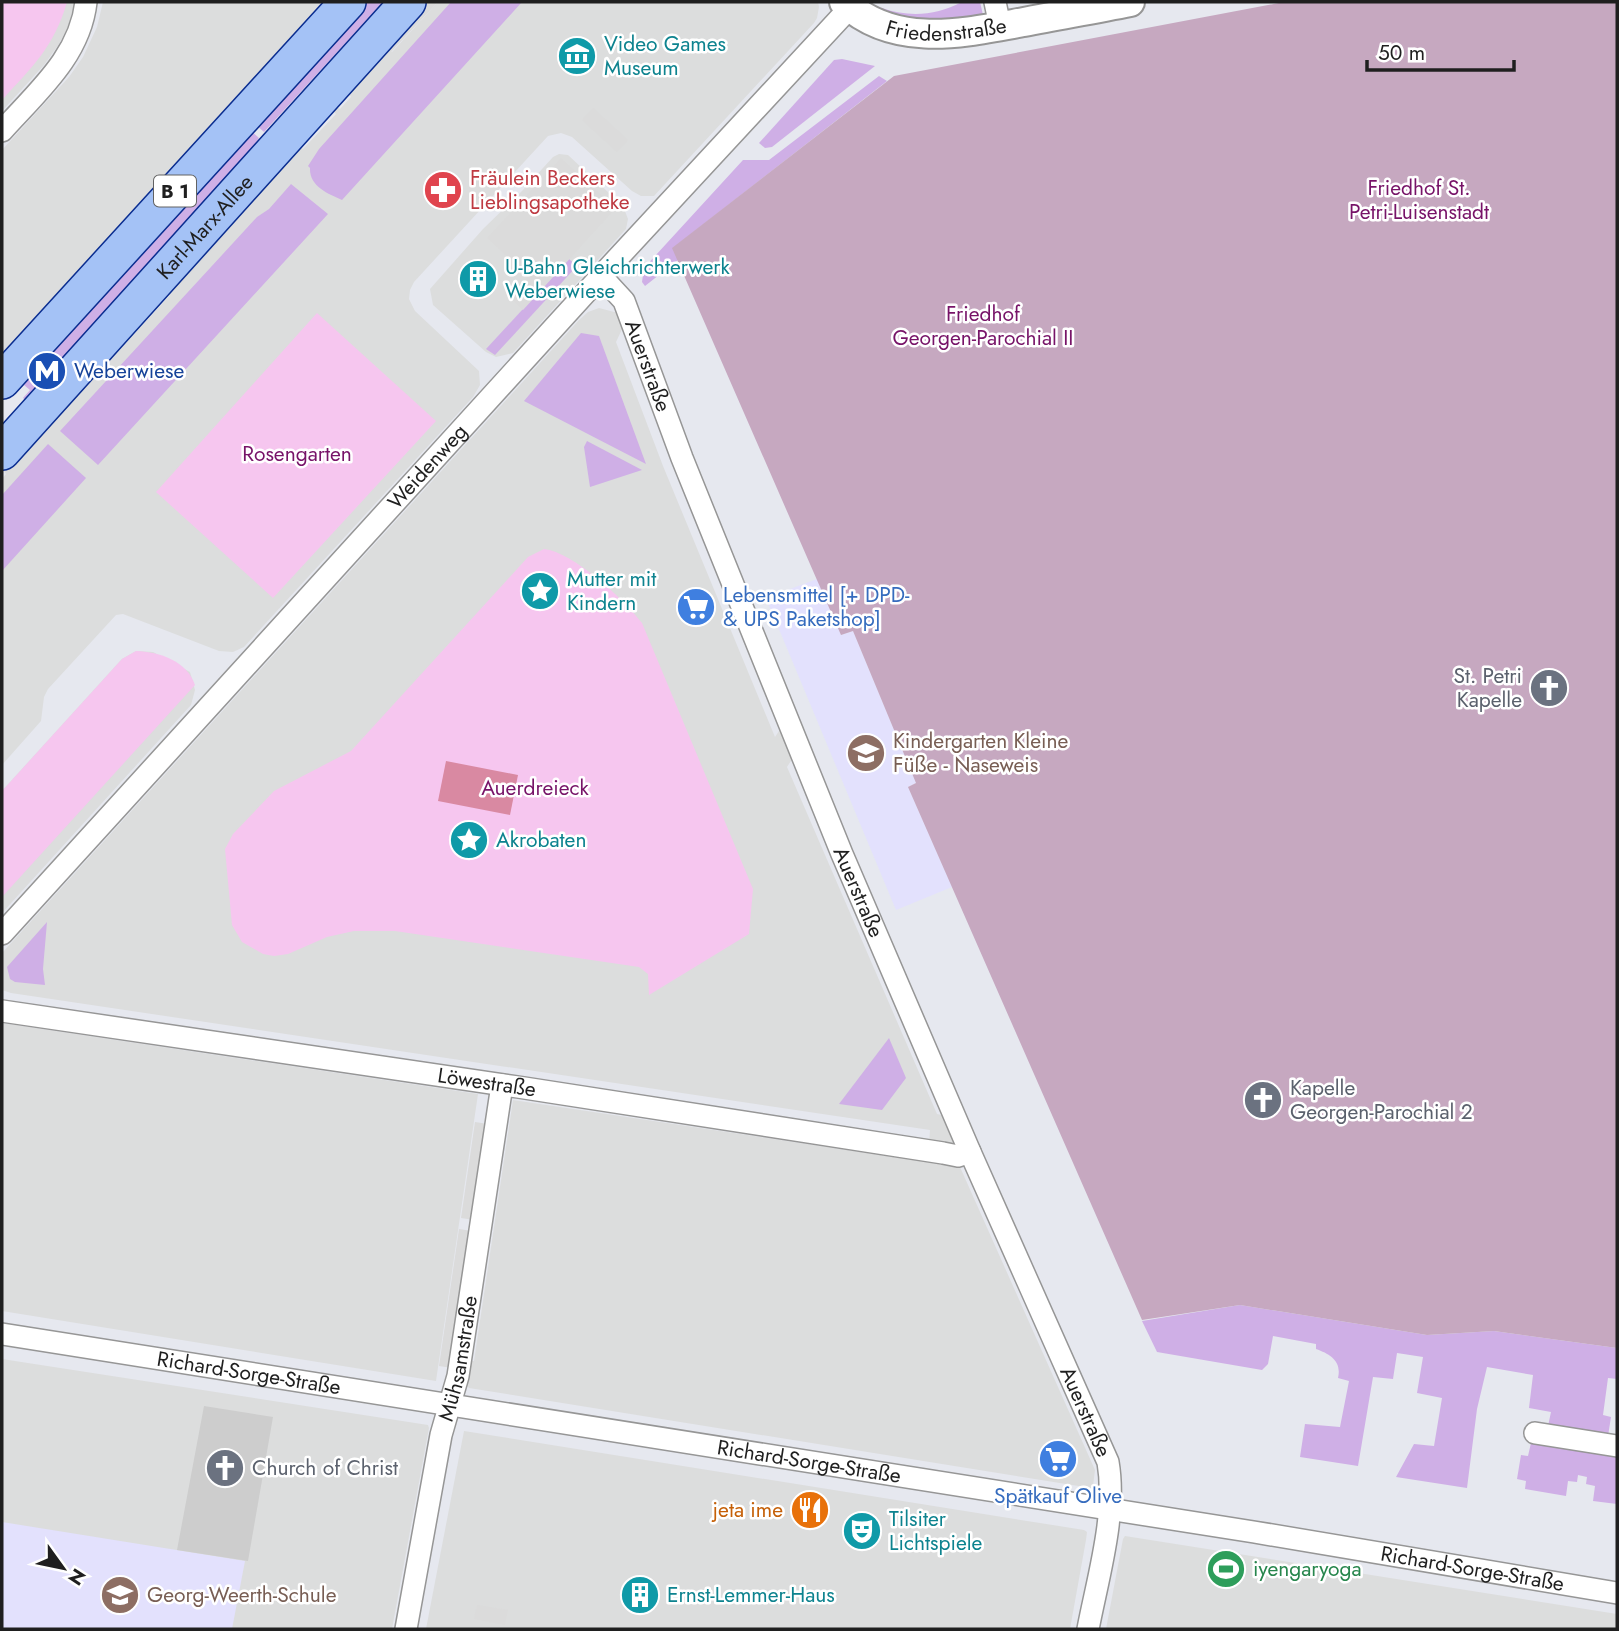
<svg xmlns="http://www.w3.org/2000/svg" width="1619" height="1631" viewBox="0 0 1619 1631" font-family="Jost,sans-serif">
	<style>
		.residential { fill: #dcdddd }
		.education { fill: #e3e1fd }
		.religious { fill: #cdcdcd }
		.grass { fill: #cfafe6 }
		.cemetery { fill: #c6a8c0 }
		.park { fill: #f6c6ef }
		.pitch { fill: #d989a2 }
		.parking { fill: #dbdbdb }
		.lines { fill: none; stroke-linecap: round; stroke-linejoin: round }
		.minor-casing { stroke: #969696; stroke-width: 24 }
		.tertiary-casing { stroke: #969696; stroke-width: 32 }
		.primary-casing { stroke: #0a2d90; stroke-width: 38 }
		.minor { stroke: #fff; stroke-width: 21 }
		.tertiary { stroke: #fff; stroke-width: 28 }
		.primary { stroke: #a4c2f6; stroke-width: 35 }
		.labels { text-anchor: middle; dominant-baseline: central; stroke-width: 5; stroke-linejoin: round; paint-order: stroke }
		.shield { fill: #fff; stroke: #626262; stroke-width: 2 }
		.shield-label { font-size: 19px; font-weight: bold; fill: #1f1f1f }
		.street-label { font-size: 21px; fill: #1f1f1f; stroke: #fff }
		.culture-label { font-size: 21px; fill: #0d838f; stroke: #fff; text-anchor: start }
		.health-label { font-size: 21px; fill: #be3a42; stroke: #fff; text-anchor: start }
		.park-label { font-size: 21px; fill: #771368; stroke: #fff }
		.transit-label { font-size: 21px; fill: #164399; stroke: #fff; text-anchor: start }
		.shop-label { font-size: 21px; fill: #366cbe; stroke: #fff; text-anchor: start }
		.worship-label { font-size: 21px; fill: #5b616d; stroke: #fff; text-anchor: start }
		.education-label { font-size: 21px; fill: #785e54; stroke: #fff; text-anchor: start }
		.food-label { font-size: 21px; fill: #c56008; stroke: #fff; text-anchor: end }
		.leisure-label { font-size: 21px; fill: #27864d; stroke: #fff; text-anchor: start }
	</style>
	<rect width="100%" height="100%" fill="#e6e8ef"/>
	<!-- residential -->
	<g class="residential">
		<polygon points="2,2 75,2 68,27 59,44 44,65 2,111"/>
		<polygon points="103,2 330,2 2,362 2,150 69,77 83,57 97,27"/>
		<polygon points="438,2 818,2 819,7 817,18 814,23 654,196 641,196 632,191 572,137 561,133 548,136 414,282 410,290 409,299 415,311 479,371 480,385 473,397 244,647 233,652 219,651 123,614 116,615 48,689 44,697 41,721 2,765 2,479 6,474 2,468 31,440 112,348 117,353 170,295 165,289 169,285 174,290 221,229 225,224 230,228 248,201 299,146 303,149 336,114 331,108 334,104 340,109 351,97 348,92 386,47 392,52"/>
		<polygon points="559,154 568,155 623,206 628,219 626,229 513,353 496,357 486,352 433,305 430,289 483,229 522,191 553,157"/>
		<polygon points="599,308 618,313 624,325 616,342 663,466 775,737 783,725 796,753 787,767 937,1114 946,1116 959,1146 929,1145 930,1130 11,993 2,990 2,953 579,320 588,312"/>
		<polygon points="136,651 153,652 190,672 195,690 191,705 2,913 2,791 122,659"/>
		<polygon points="2,1023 478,1094 436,1381 2,1311"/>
		<polygon points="513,1100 960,1167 1095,1470 1093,1486 1091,1488 469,1388 467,1386 470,1361 474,1361"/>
		<polygon points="2,1359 428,1425 429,1428 392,1629 2,1629"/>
		<polygon points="464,1431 1084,1530 1087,1532 1086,1540 1070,1629 426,1629"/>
		<polygon points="1125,1536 1617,1614 1617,1629 1106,1629 1123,1539"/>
	</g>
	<!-- education -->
	<g class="education">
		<polygon points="817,579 841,635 853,631 916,783 908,787 952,887 896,910 766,598"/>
		<polygon points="2,1522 245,1561 232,1629 2,1629"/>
	</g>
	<!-- religious -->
	<polygon class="religious" points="204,1406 273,1417 248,1561 177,1550"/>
	<!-- grass -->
	<g class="grass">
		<polygon points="363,2 383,2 264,132 253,122"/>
		<path d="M451,2H522L342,200C328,194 309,186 310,168L308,166L319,149Z"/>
		<path d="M962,2H980L984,19L931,25L881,14L882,8C911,18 936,15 962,2Z"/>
		<polygon points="842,59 875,66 772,147 765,148 759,143 834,60"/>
		<polygon points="879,76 887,81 673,248 678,260 645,286 642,282 644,268 743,160 769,160"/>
		<polygon points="248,128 259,138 240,166 29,403 23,398 30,390 24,385 17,392 12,388"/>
		<polygon points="291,184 328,214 98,465 60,431 257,217 269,209"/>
		<polygon points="569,259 577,266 495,355 486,349"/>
		<polygon points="581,333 599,336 646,464 524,401"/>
		<polygon points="587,441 642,470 590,487 584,447"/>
		<polygon points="48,444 86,478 2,571 2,495"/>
		<polygon points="47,922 43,969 45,985 15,982 10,979 7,967"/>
		<polygon points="889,1038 906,1078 882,1110 839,1104"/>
		<path d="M1240,1305L1427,1335L1494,1331L1617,1348V1379L1608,1378L1603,1415L1611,1417L1608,1436L1548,1426L1551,1412L1529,1408L1533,1375L1487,1367L1477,1409L1467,1488L1396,1477L1414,1444L1434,1446L1442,1398L1417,1393L1423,1357L1397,1353L1393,1379L1373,1377L1358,1466L1300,1457L1305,1424L1340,1427L1349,1381L1338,1378C1342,1361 1330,1354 1316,1349V1344L1273,1336L1268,1364L1262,1370L1157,1352L1142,1321Z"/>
		<polygon points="1531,1443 1617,1456 1617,1504 1593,1501 1595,1486 1586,1484 1587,1477 1578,1475 1577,1482 1568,1481 1566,1496 1525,1489 1526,1481 1517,1479 1521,1455 1528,1456"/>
	</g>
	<!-- cemetery -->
	<polygon class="cemetery" points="1284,2 1617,2 1617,1348 1494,1331 1427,1335 1240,1305 1142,1320 908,787 916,783 853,631 841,635 672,248 894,76"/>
	<!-- park -->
	<g class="park">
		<path d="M2,2H67C54,47 33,66 2,100Z"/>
		<polygon points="317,313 436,421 273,598 156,492"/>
		<path d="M544,549C573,552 625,600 642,623L753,889L749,934L649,995L648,974L639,967L395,931H354L327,937L288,954L274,956L263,954L242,942L232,925L225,849L233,834L274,791L351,751L528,557Z"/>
		<path d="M136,651C160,652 187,661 195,685L2,897V791L122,659Z"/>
	</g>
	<!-- pitch -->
	<polygon class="pitch" points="446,761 518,775 510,815 438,801"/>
	<!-- parking -->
	<g class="parking">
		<polygon points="428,2 438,2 391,52 386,47"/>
		<polygon points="593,108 628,140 617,152 582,120"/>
		<polygon points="561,158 616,208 523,310 509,297 528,276 487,238"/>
		<polygon points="221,229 226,234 175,290 169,285"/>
		<polygon points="475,1122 488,1124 474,1220 461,1218"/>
		<polygon points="459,1229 472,1231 452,1368 439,1366"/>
		<polygon points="477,1605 508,1610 505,1625 474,1619"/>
	</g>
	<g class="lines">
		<!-- minor casing -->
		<g class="minor-casing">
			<g id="minor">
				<polyline points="995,2 1000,26"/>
				<path d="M2,131C37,92 80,56 86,2"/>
				<path id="s1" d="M601,276L624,301L682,458L842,854L970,1152L1108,1462C1117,1514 1098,1577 1088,1629"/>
				<path id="s2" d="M2,934L601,276L855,2"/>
				<path id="s3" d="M2,1011L518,1087L943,1153L958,1156L970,1152"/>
				<path id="s4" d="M2,1334L1254,1532L1617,1593"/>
				<polyline points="1535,1433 1617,1446"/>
				<path id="s5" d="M406,1629L441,1435L458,1376L502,1085"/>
			</g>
		</g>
		<!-- tertiary casing -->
		<g class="tertiary-casing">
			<g id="tertiary">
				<path id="s6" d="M844,2C895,49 963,33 1024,22C1060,15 1095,9 1130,2"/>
			</g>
		</g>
		<!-- primary casing -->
		<g class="primary-casing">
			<g id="primary">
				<polyline points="2,381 348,2"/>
				<path id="s7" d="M2,452L408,2"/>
			</g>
		</g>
		<!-- minor -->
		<use href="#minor" class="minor"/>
		<!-- tertiary -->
		<use href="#tertiary" class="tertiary"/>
		<!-- primary -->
		<use href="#primary" class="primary"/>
	</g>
	<!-- icons -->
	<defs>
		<g id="museum-disc" transform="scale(2.0125)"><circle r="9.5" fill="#0f9aa8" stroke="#fff"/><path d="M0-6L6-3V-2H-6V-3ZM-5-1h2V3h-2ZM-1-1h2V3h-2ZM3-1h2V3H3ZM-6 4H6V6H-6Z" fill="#fff"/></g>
		<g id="pharmacy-disc" transform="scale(2.0125)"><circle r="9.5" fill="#e0444e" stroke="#fff"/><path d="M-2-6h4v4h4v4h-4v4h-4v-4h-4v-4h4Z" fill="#fff"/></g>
		<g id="building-disc" transform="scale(2.0125)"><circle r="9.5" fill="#0f9aa8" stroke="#fff"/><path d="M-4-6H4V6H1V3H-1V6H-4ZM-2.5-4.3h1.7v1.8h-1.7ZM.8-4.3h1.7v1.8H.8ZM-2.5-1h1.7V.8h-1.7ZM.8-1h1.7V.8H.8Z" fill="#fff"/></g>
		<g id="metro-disc" transform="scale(2.0125)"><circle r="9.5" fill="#1a4fb4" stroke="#fff"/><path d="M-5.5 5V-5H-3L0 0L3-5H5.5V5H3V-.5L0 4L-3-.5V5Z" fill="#fff"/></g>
		<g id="sight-disc" transform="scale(2.0125)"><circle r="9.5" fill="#0f9aa8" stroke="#fff"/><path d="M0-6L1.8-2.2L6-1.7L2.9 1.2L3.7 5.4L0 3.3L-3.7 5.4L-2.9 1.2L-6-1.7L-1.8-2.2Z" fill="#fff"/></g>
		<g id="supermarket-disc" transform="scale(2.0125)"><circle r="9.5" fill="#3f7fe0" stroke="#fff"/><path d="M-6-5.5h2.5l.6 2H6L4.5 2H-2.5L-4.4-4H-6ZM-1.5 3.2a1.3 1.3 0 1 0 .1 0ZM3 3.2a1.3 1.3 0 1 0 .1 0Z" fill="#fff"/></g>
		<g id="church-disc" transform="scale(2.0125)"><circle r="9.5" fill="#6b7280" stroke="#fff"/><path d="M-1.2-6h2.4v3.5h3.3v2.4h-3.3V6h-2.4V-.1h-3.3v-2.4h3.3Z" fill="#fff"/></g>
		<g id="school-disc" transform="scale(2.0125)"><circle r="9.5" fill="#8d6e63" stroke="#fff"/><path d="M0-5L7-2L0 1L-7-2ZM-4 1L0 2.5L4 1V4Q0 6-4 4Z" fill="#fff"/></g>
		<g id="restaurant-disc" transform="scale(2.0125)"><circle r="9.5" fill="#e8710a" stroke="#fff"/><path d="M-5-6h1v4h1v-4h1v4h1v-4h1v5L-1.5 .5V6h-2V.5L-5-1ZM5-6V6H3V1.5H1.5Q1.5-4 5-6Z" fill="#fff"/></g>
		<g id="theatre-disc" transform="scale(2.0125)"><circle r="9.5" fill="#0f9aa8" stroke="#fff"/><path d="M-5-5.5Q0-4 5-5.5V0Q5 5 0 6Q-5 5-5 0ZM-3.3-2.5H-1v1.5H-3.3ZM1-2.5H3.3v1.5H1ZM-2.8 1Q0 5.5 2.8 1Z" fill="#fff"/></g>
		<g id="stadium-disc" transform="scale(2.0125)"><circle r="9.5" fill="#2e9e5b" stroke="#fff"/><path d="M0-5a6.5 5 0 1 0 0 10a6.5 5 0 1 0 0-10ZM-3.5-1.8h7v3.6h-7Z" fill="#fff"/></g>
	</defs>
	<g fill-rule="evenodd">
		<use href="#museum-disc" x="577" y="56"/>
		<use href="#pharmacy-disc" x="443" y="190"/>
		<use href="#building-disc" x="478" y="279"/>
		<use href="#metro-disc" x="47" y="371"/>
		<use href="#sight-disc" x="540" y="591"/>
		<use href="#supermarket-disc" x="696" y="607"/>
		<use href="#church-disc" x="1549" y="688"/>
		<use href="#school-disc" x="866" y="753"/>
		<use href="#sight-disc" x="469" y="840"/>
		<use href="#church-disc" x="1263" y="1100"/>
		<use href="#supermarket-disc" x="1058" y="1459"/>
		<use href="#church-disc" x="225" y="1468"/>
		<use href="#restaurant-disc" x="810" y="1510"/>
		<use href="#theatre-disc" x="862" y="1531"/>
		<use href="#stadium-disc" x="1226" y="1569"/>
		<use href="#school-disc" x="120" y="1595"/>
		<use href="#building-disc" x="640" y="1595"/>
	</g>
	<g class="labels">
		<!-- shield labels -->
		<rect class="shield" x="154" y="175.5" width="42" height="31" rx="5"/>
		<g class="shield-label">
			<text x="175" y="191">B 1</text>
		</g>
		<!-- street labels -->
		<g class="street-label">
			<text stroke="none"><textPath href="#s6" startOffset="110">Friedenstraße</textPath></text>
			<text stroke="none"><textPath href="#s7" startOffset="303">Karl-Marx-Allee</textPath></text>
			<text stroke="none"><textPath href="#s1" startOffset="103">Auerstraße</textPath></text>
			<text stroke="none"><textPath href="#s2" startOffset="632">Weidenweg</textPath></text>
			<text stroke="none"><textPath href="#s1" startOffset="670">Auerstraße</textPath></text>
			<text stroke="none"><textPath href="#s3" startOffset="490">Löwestraße</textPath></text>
			<text stroke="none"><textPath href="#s5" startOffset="276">Mühsamstraße</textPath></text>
			<text stroke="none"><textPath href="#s4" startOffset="250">Richard-Sorge-Straße</textPath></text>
			<text stroke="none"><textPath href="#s1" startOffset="1237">Auerstraße</textPath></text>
			<text stroke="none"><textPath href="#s4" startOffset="817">Richard-Sorge-Straße</textPath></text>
			<text stroke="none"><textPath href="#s4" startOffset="1489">Richard-Sorge-Straße</textPath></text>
		</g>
		<!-- culture labels -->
		<g class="culture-label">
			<text x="604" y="44">Video Games<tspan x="604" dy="24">Museum</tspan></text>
			<text x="505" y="267">U-Bahn Gleichrichterwerk<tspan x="505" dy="24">Weberwiese</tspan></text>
			<text x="567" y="579">Mutter mit<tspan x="567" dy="24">Kindern</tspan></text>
			<text x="496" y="840">Akrobaten</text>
			<text x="889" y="1519">Tilsiter<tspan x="889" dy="24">Lichtspiele</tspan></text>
			<text x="667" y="1595">Ernst-Lemmer-Haus</text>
		</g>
		<!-- health labels -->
		<g class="health-label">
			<text x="470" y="178">Fräulein Beckers<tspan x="470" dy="24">Lieblingsapotheke</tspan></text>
		</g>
		<!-- park labels -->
		<g class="park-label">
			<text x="1419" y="188">Friedhof St.<tspan x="1419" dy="24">Petri-Luisenstadt</tspan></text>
			<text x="983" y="314">Friedhof<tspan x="983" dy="24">Georgen-Parochial II</tspan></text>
			<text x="297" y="454">Rosengarten</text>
			<text x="535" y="788">Auerdreieck</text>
		</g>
		<!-- transit labels -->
		<g class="transit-label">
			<text x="74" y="371">Weberwiese</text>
		</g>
		<!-- shop labels -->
		<g class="shop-label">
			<text x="723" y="595">Lebensmittel [+ DPD-<tspan x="723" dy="24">&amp; UPS Paketshop]</tspan></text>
			<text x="1058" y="1496" text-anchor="middle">Spätkauf Olive</text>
		</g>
		<!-- worship labels -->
		<g class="worship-label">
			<text x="1522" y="676" text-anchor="end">St. Petri<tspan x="1522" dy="24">Kapelle</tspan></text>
			<text x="1290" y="1088">Kapelle<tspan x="1290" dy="24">Georgen-Parochial 2</tspan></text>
			<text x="252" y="1468">Church of Christ</text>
		</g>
		<!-- education labels -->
		<g class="education-label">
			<text x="893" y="741">Kindergarten Kleine<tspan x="893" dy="24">Füße - Naseweis</tspan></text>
			<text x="147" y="1595">Georg-Weerth-Schule</text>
		</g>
		<!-- food labels -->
		<g class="food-label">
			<text x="783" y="1510">jeta ime</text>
		</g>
		<!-- leisure labels -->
		<g class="leisure-label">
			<text x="1253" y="1569">iyengaryoga</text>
		</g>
	</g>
	<!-- border -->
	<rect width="1619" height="1631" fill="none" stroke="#1f1f1f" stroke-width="7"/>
	<!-- north arrow -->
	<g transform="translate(63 1568) rotate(123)" stroke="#ffffff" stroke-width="5" paint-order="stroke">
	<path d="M0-5L12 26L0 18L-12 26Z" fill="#1f1f1f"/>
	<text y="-10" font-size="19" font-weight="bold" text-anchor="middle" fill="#1f1f1f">N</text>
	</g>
	<!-- scale -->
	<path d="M1367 60v10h147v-10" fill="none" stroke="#1f1f1f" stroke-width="3.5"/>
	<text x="1378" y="60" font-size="21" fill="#1f1f1f" stroke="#ffffff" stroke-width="5" paint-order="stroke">50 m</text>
</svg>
